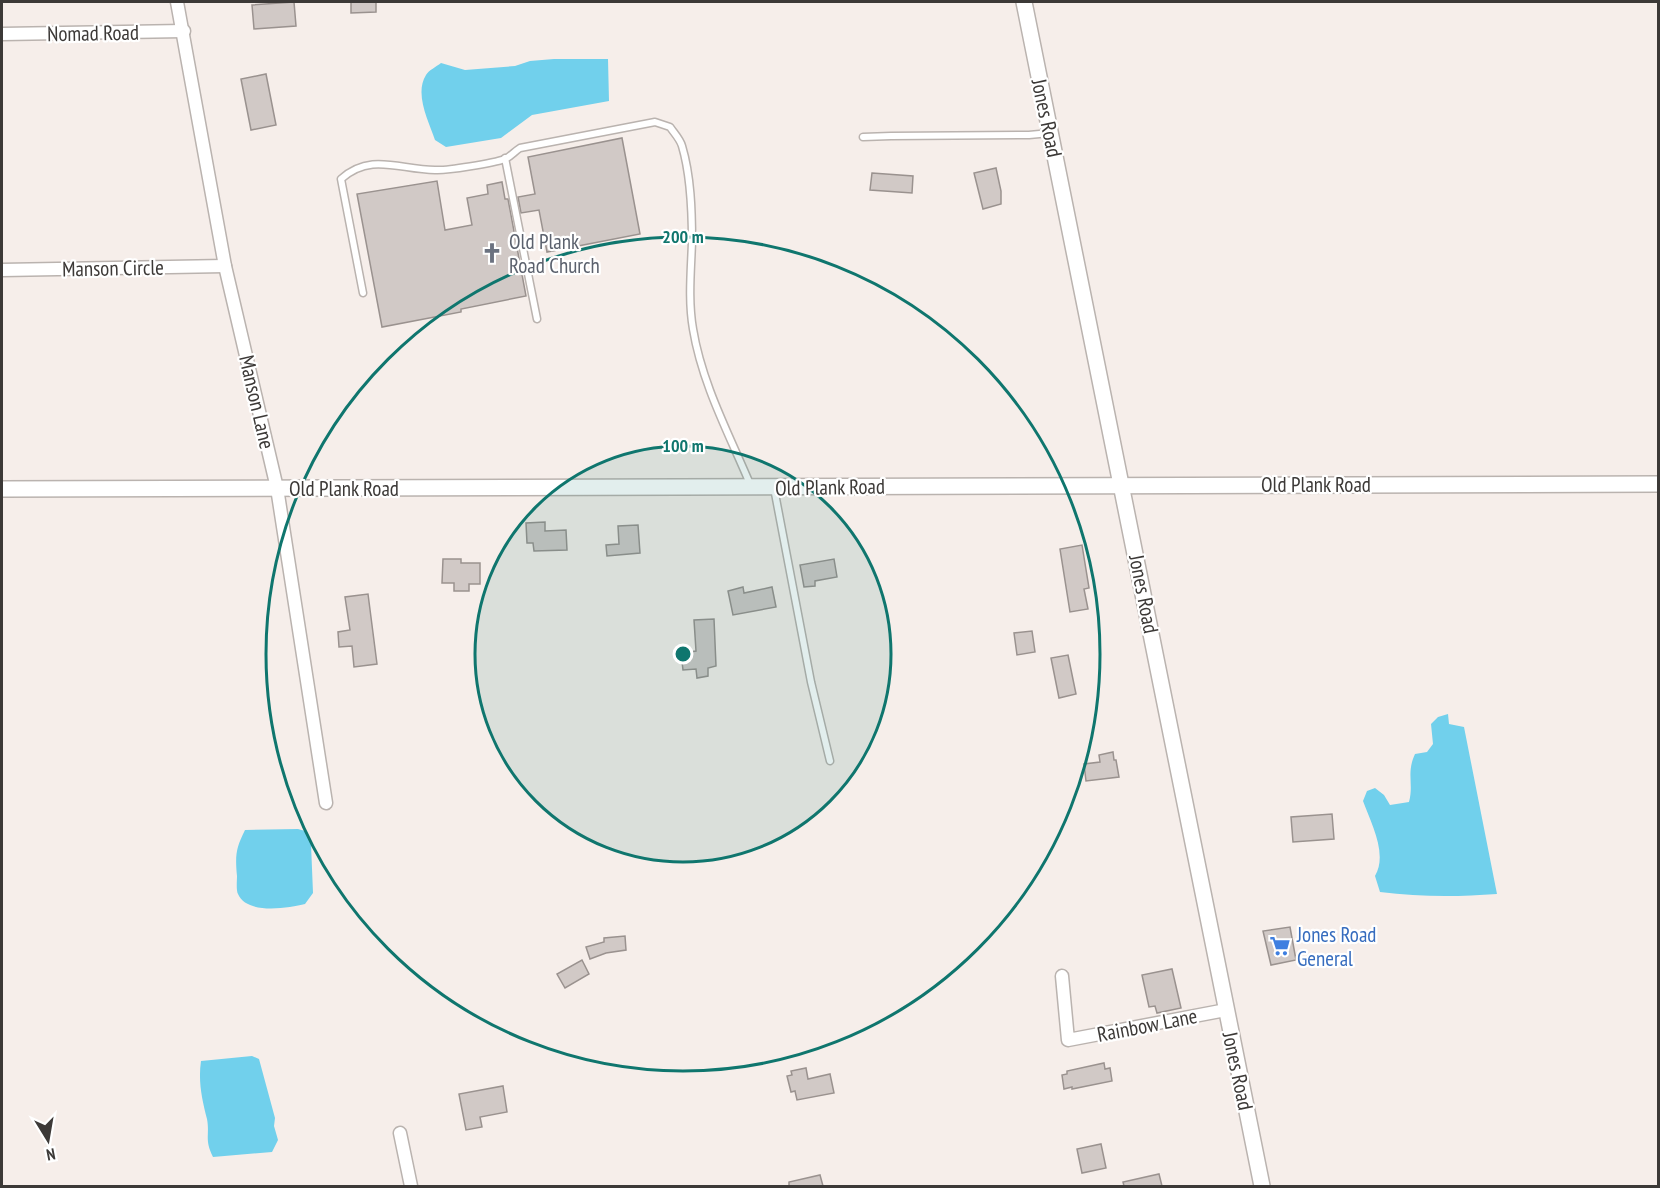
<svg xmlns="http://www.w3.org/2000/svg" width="1660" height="1188" viewBox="0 0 1660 1188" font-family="'PT Sans Narrow',sans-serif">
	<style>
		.water { fill: #71d0ec }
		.building { fill: #d1c9c6; stroke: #9a928f; stroke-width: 1.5 }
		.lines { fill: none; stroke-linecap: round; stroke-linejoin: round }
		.service-casing { stroke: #bab3af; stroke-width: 9 }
		.minor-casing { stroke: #bab3af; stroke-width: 15 }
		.tertiary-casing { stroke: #bab3af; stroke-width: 18 }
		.service { stroke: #fff; stroke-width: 6 }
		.minor { stroke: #fff; stroke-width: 12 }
		.tertiary { stroke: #fff; stroke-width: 15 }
		.ring { fill: none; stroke: #0f766e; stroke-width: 3 }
		.labels { text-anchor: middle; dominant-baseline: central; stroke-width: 4.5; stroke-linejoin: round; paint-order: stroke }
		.street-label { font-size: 21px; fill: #3c3937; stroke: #fff }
		.worship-label { font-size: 21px; fill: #5b616d; stroke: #fff; text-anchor: start }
		.shop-label { font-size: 21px; fill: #366cbe; stroke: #fff; text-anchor: start }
		.centre { fill: #0f766e; stroke: #fff; stroke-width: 3 }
		.ring-label { font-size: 18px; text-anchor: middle; font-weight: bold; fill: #0f766e; stroke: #fff; stroke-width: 4.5; stroke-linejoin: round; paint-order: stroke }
	</style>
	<rect width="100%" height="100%" fill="#f6eeea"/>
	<!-- water -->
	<g class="water">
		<path d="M554,59H608L609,101L532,115L501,138L446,147L435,140C429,122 414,94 426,75C429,70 436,67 441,63L465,70L515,66L530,61Z"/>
		<path d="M1448,714L1449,724L1464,727L1497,894C1457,897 1419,897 1380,892L1375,876C1388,854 1371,823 1363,801L1367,791L1375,788L1384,795L1390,805L1409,802C1414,784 1406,773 1415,754L1427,752L1433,744L1431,724L1438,717Z"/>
		<path d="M298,829L305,831L311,844L313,893L305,904C288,908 247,915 238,894C236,890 237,881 237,876C235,855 236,848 245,830Z"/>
		<path d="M252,1056L259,1059L275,1118L274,1126L278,1140L272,1152L213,1157C204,1139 210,1135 207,1119C202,1099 198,1082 201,1061Z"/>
	</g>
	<!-- building -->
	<g class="building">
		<polygon points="294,2 296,26 254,29 252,5"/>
		<polygon points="351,2 376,2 376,12 351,13"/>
		<polygon points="266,74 276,125 251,130 241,79"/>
		<polygon points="622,138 640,234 547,252 539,210 521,213 518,197 535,194 528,157"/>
		<polygon points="996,168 1001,191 1001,204 983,209 974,173"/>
		<polygon points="872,173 913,176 912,193 870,190"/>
		<polygon points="437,181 445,230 472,225 467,198 488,194 487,185 502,182 505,199 508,199 526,296 461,309 461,312 382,327 357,194"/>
		<polygon points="545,522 545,531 566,530 567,550 534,551 533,543 527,543 526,523"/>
		<polygon points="638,525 640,553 607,556 606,545 619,544 618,526"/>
		<polygon points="1082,545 1089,588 1084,589 1088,609 1070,612 1060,549"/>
		<polygon points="443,559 461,559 461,563 480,563 480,584 469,584 469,591 454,591 454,583 442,583"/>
		<polygon points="834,559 837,577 815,581 815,586 804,587 800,565"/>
		<polygon points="743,587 744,593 772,587 776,607 733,615 728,591"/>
		<polygon points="368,594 377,664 354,667 352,646 339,647 338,632 350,630 345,597"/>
		<polygon points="714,619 716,666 708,668 708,676 697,678 696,669 683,670 681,653 696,651 694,620"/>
		<polygon points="1032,631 1035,652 1017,655 1014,633"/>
		<polygon points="1068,655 1076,694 1059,698 1051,658"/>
		<polygon points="1113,752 1114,760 1116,760 1119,777 1086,781 1084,764 1100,762 1099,755"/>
		<polygon points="1332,814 1334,839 1293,842 1291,817"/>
		<polygon points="1290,927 1296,960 1271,965 1263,931"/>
		<polygon points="625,936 626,950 606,953 590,959 586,947 604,942 604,938"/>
		<polygon points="582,960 589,974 565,988 557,974"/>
		<polygon points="1172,969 1181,1008 1157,1013 1155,1006 1149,1007 1142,975"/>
		<polygon points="1104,1063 1105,1069 1110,1068 1112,1081 1072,1089 1072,1087 1064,1089 1062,1075 1067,1074 1067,1071"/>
		<polygon points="806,1068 808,1079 830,1074 834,1093 797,1100 795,1091 791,1092 787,1076 792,1075 791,1071"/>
		<polygon points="503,1086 507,1112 480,1117 482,1127 466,1130 459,1094"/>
		<polygon points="1101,1144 1106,1168 1082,1173 1077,1149"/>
		<polygon points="1159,1174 1162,1186 1124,1186 1123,1182"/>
		<polygon points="820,1175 823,1186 789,1186 789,1182"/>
	</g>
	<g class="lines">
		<!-- service casing -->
		<g class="service-casing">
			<g id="service">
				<polyline points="863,137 891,136 1029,135 1050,133"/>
				<polyline points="505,158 537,319"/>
				<path d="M363,293L341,179C371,152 400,170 435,170C446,171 494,163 505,159C510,157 515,151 520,148L655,122L670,127C674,133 680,139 682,146C691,176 692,211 692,242C691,271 688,300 693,329C702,384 729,434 750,484"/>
				<polyline points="774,488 811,682 830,761"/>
			</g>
		</g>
		<!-- minor casing -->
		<g class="minor-casing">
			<g id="minor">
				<polyline points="177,2 225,266 277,488 326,803"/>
				<polyline points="2,34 184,31"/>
				<polyline points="2,270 225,266"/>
				<polyline points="1062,976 1068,1040 1226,1010"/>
				<polyline points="400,1133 411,1186"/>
			</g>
		</g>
		<!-- tertiary casing -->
		<g class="tertiary-casing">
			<g id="tertiary">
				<polyline points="1024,2 1262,1186"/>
				<polyline points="2,489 1658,484"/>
			</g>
		</g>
		<!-- service -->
		<use href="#service" class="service"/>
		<!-- minor -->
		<use href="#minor" class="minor"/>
		<!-- tertiary -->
		<use href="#tertiary" class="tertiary"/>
	</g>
	<!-- distance rings -->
	<circle cx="683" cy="654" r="208" fill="#0f766e" fill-opacity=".12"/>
	<g class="ring">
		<circle cx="683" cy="654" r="208"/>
		<circle cx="683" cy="654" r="417"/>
	</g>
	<!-- icons -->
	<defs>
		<g id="church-bare" transform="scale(1.62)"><path d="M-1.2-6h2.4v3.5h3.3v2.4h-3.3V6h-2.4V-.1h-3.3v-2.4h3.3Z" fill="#6b7280" stroke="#fff" stroke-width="2.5" paint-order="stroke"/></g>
		<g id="supermarket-bare" transform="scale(1.62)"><path d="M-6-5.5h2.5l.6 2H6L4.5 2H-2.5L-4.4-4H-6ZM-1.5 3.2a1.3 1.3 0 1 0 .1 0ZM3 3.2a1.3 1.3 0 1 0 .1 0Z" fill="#3f7fe0" stroke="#fff" stroke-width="2.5" paint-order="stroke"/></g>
	</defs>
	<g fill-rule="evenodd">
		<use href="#church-bare" x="492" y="253"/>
		<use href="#supermarket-bare" x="1280" y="946"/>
	</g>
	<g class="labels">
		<!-- street labels -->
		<g class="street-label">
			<text transform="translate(93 33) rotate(-1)">Nomad Road</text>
			<text transform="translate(1047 118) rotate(78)">Jones Road</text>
			<text transform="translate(113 268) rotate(-1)">Manson Circle</text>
			<text transform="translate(257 402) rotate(77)">Manson Lane</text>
			<text x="1316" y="484">Old Plank Road</text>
			<text transform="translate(830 487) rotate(-1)">Old Plank Road</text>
			<text x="344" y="488">Old Plank Road</text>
			<text transform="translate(1144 594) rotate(79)">Jones Road</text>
			<text transform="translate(1147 1025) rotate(-11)">Rainbow Lane</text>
			<text transform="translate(1238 1071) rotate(78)">Jones Road</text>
		</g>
		<!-- worship labels -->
		<g class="worship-label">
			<text x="509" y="241">Old Plank<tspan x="509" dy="24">Road Church</tspan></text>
		</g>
		<!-- shop labels -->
		<g class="shop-label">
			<text x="1297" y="934">Jones Road<tspan x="1297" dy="24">General</tspan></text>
		</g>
	</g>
	<circle cx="683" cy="654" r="9" class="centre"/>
	<g class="ring-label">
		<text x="683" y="243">200 m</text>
		<text x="683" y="452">100 m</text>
	</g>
	<!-- border -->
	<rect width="1660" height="1188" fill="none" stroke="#3c3937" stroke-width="6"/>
	<!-- north arrow -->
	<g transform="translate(48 1140) rotate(169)" stroke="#ffffff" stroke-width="4.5" paint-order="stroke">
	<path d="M0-4.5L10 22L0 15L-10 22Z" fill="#3c3937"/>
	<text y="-9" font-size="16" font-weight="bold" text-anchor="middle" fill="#3c3937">N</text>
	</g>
</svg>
